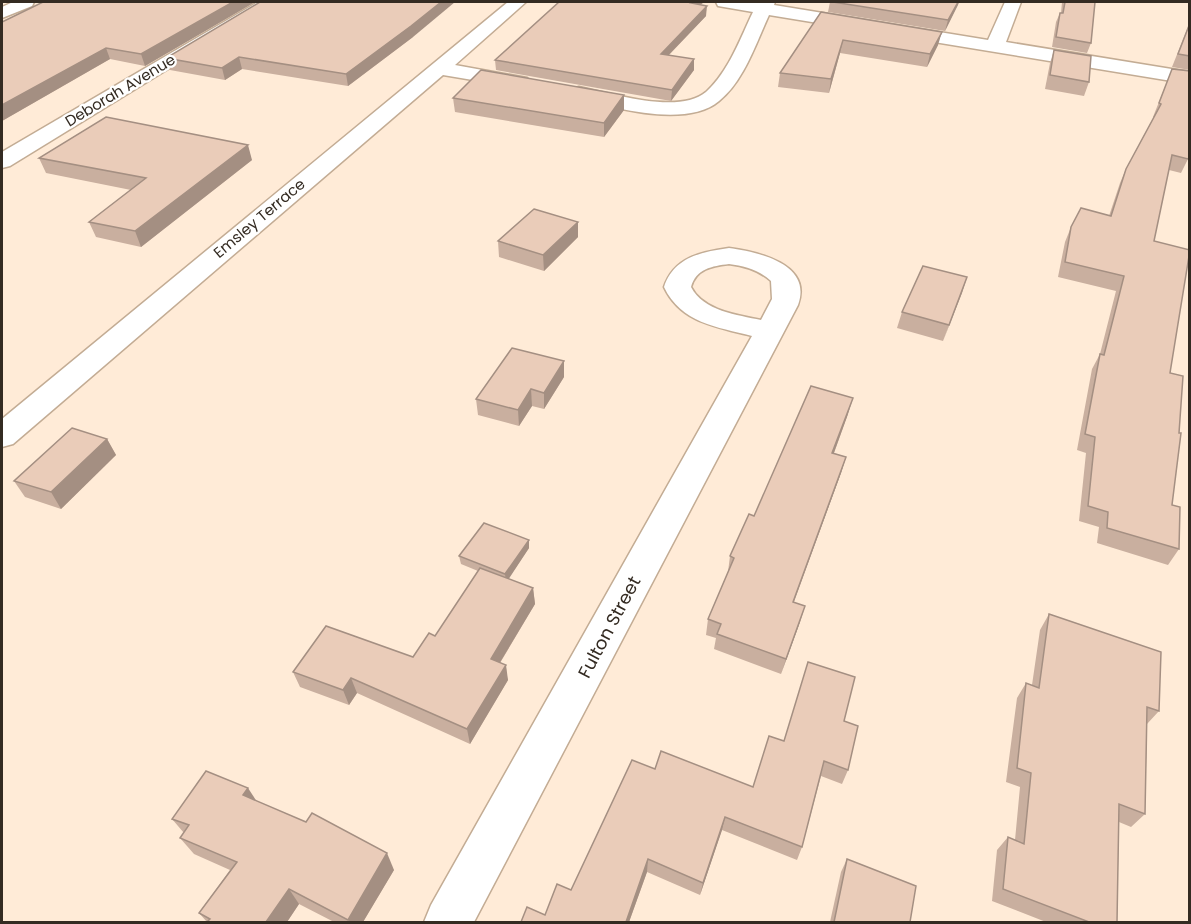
<svg xmlns="http://www.w3.org/2000/svg" width="1191" height="924" viewBox="0 0 1191 924" font-family="Poppins,sans-serif">
	<style>
		.lines { fill: none; stroke-linecap: round; stroke-linejoin: round }
		.minor-casing { stroke: #c3ac94; stroke-width: 3 }
		.minor { fill: #fff; fill-rule: evenodd }
		.wall { fill: #c9af9f }
		.shaded-wall { fill: #a48f82 }
		.building { fill: #eaccb9; stroke: #a48f82; stroke-width: 1.5 }
		.labels { text-anchor: middle; dominant-baseline: central; stroke-width: 4.5; stroke-linejoin: round; paint-order: stroke }
		.far-street-label { font-size: 15px; fill: #342b22; stroke: #fff }
		.street-label { font-size: 18px; fill: #342b22; stroke: #fff }
	</style>
	<rect width="100%" height="100%" fill="#ffebd7"/>
	<g class="lines">
		<!-- minor casing -->
		<g class="minor-casing">
			<g id="minor">
				<polygon points="13,2 34,2 32,6 2,18 2,7"/>
				<polygon points="258,2 277,2 10,166 2,168 2,152"/>
				<polygon points="508,2 526,2 455,65 527,78 530,82 527,86 520,88 443,75 13,444 2,447 2,419"/>
				<path d="M716,2H775L774,5L988,40L1005,2H1021L1006,42L1190,72V84L769,15C756,43 744,81 719,101C686,129 610,107 572,97L569,93L572,89L579,87C611,93 679,115 706,92C729,71 740,39 753,12L718,6Z"/>
				<path d="M729,248C758,252 813,264 798,305L474,922H424L431,905L752,336C717,327 681,323 664,287C674,257 701,252 729,248ZM729,264C745,266 759,270 771,281L772,299L761,320C738,315 703,311 691,287C696,269 712,266 729,264Z"/>
			</g>
		</g>
		<!-- minor -->
		<use href="#minor" class="minor"/>
	</g>
	<!-- wall -->
	<g class="wall">
		<polygon points="255,2 145,66 110,59 2,121 2,22"/>
		<polygon points="704,2 700,5 706,16 669,55 694,70 671,101 496,70 495,60"/>
		<polygon points="830,2 959,2 945,31 828,12"/>
		<polygon points="1062,2 1095,2 1091,43 1087,53 1052,47 1056,22 1060,13 1061,13"/>
		<polygon points="821,12 938,45 927,67 840,53 829,93 778,87 780,73"/>
		<polygon points="1190,22 1190,70 1172,67"/>
		<polygon points="413,37 348,86 242,69 225,80 170,70 166,58"/>
		<polygon points="1054,50 1089,82 1084,96 1045,89 1050,63"/>
		<polygon points="1172,69 1190,155 1181,173 1169,170 1154,241 1170,373 1172,505 1179,549 1168,565 1097,543 1099,527 1079,521 1086,453 1077,450 1092,369 1100,354 1116,291 1058,277 1065,242 1071,227 1109,216 1120,183 1126,169 1154,117 1153,117"/>
		<polygon points="624,95 624,110 604,137 455,112 453,98"/>
		<polygon points="39,158 252,160 141,247 96,237 89,222 131,190 46,173"/>
		<polygon points="578,222 578,237 544,271 499,257 498,241"/>
		<polygon points="967,277 943,341 897,328 902,312"/>
		<polygon points="564,377 544,409 532,406 519,426 478,415 476,399"/>
		<polygon points="848,414 834,453 846,457 841,473 794,602 800,622 781,674 714,649 716,638 706,635 708,619 728,572 730,556 754,516"/>
		<polygon points="107,439 116,455 61,509 25,497 14,481"/>
		<polygon points="529,548 508,579 533,588 535,604 500,663 508,680 470,744 357,693 349,705 300,687 293,672 413,657 435,636 478,571 461,564 459,556"/>
		<polygon points="1049,614 1159,711 1147,724 1145,814 1131,827 1119,822 1117,922 1046,922 992,901 997,850 1008,837 1015,840 1020,787 1006,782 1017,698 1026,683 1032,685 1040,630"/>
		<polygon points="844,721 848,770 842,784 821,776 802,847 797,860 722,830 700,895 647,872 629,922 521,922 545,915 571,890 655,769 753,787 784,741"/>
		<polygon points="255,800 394,870 363,922 334,922 299,904 287,922 207,922 199,913 230,870 194,854 180,838 184,833 172,819"/>
		<polygon points="847,859 910,922 830,922 841,872"/>
	</g>
	<!-- shaded-wall -->
	<g class="shaded-wall">
		<polygon points="233,2 255,2 145,66 141,54"/>
		<polygon points="441,2 455,2 413,37 348,86 346,74"/>
		<polygon points="693,2 704,2 690,13 691,3"/>
		<polygon points="958,2 959,2 958,5 945,31 948,20"/>
		<polygon points="707,6 706,16 660,64 661,54"/>
		<polygon points="942,32 938,45 927,67 930,54"/>
		<polygon points="843,40 840,53 829,93 831,79"/>
		<polygon points="106,48 110,59 2,121 2,105"/>
		<polygon points="239,57 242,69 225,80 222,68"/>
		<polygon points="694,59 694,70 671,101 672,90"/>
		<polygon points="624,95 624,110 604,137 604,123"/>
		<polygon points="248,145 252,160 141,247 135,231"/>
		<polygon points="578,222 578,237 544,271 543,255"/>
		<polygon points="967,277 962,293 943,341"/>
		<polygon points="564,361 564,377 544,409 544,393"/>
		<polygon points="531,389 532,406 519,426 518,410"/>
		<polygon points="853,398 848,414 828,469 832,453"/>
		<polygon points="107,439 116,455 61,509 51,492"/>
		<polygon points="846,457 841,473 788,617 793,602"/>
		<polygon points="529,540 529,548 506,583 505,574"/>
		<polygon points="533,588 535,604 493,674 491,659"/>
		<polygon points="805,606 800,622 781,674 786,659"/>
		<polygon points="506,665 508,680 470,744 467,729"/>
		<polygon points="351,678 357,693 349,705 343,690"/>
		<polygon points="248,788 259,805 243,795"/>
		<polygon points="725,817 722,830 700,895 703,883"/>
		<polygon points="387,853 394,870 363,922 350,922 348,920"/>
		<polygon points="648,859 647,872 629,922 626,922"/>
		<polygon points="289,889 299,904 287,922 266,922"/>
	</g>
	<!-- building -->
	<g class="building">
		<polygon points="43,2 233,2 141,54 106,48 2,105 2,22"/>
		<polygon points="260,2 441,2 411,26 346,74 239,57 222,68 166,58"/>
		<polygon points="559,2 693,2 691,3 707,6 661,54 694,59 672,90 495,60"/>
		<polygon points="833,2 958,2 948,20"/>
		<polygon points="1065,2 1095,2 1091,43 1056,37 1060,13 1063,13"/>
		<polygon points="821,12 942,32 930,54 843,40 831,79 780,73"/>
		<polygon points="1190,23 1190,56 1178,54"/>
		<polygon points="1054,50 1091,56 1089,82 1050,75"/>
		<polygon points="1172,69 1190,71 1190,155 1188,159 1172,155 1154,241 1190,250 1170,373 1183,376 1179,433 1181,433 1172,505 1180,507 1179,549 1107,528 1108,512 1088,506 1095,437 1085,434 1100,354 1104,355 1124,276 1065,262 1071,227 1081,208 1111,216 1126,169 1161,104 1159,103"/>
		<polygon points="481,70 624,95 604,123 453,98"/>
		<polygon points="106,117 248,145 135,231 89,222 146,178 39,158"/>
		<polygon points="534,209 578,222 543,255 498,241"/>
		<polygon points="923,266 967,277 949,325 902,312"/>
		<polygon points="512,348 564,361 544,393 531,389 518,410 476,399"/>
		<polygon points="811,386 853,398 832,453 846,457 793,602 805,606 786,659 717,634 721,624 708,619 734,558 730,556 749,514 754,516"/>
		<polygon points="72,428 107,439 51,492 14,481"/>
		<polygon points="484,523 529,540 505,574 459,556"/>
		<polygon points="480,568 533,588 491,659 506,665 467,729 351,678 343,690 293,672 326,626 413,657 429,633 435,636"/>
		<polygon points="1049,614 1161,652 1159,711 1147,707 1145,814 1119,804 1117,922 1089,922 1003,889 1008,837 1024,844 1031,773 1017,768 1026,683 1039,688"/>
		<polygon points="808,662 855,677 844,721 858,726 848,770 824,761 802,847 725,817 703,883 648,859 626,922 521,922 527,907 545,915 557,884 571,890 632,760 655,769 661,751 753,787 769,736 784,741"/>
		<polygon points="206,771 248,788 243,795 306,822 312,813 387,853 348,920 289,889 266,922 207,922 210,919 199,913 237,862 180,838 189,825 172,819"/>
		<polygon points="847,859 916,886 910,922 834,922"/>
	</g>
	<g class="labels">
		<!-- far-street labels -->
		<g class="far-street-label">
			<text transform="translate(120 90) rotate(-31)">Deborah Avenue</text>
			<text transform="translate(259 218) rotate(-40)">Emsley Terrace</text>
		</g>
		<!-- street labels -->
		<g class="street-label">
			<text transform="translate(609 627) rotate(-62)">Fulton Street</text>
		</g>
	</g>
	<!-- border -->
	<rect width="1191" height="924" fill="none" stroke="#342b22" stroke-width="6"/>
</svg>
